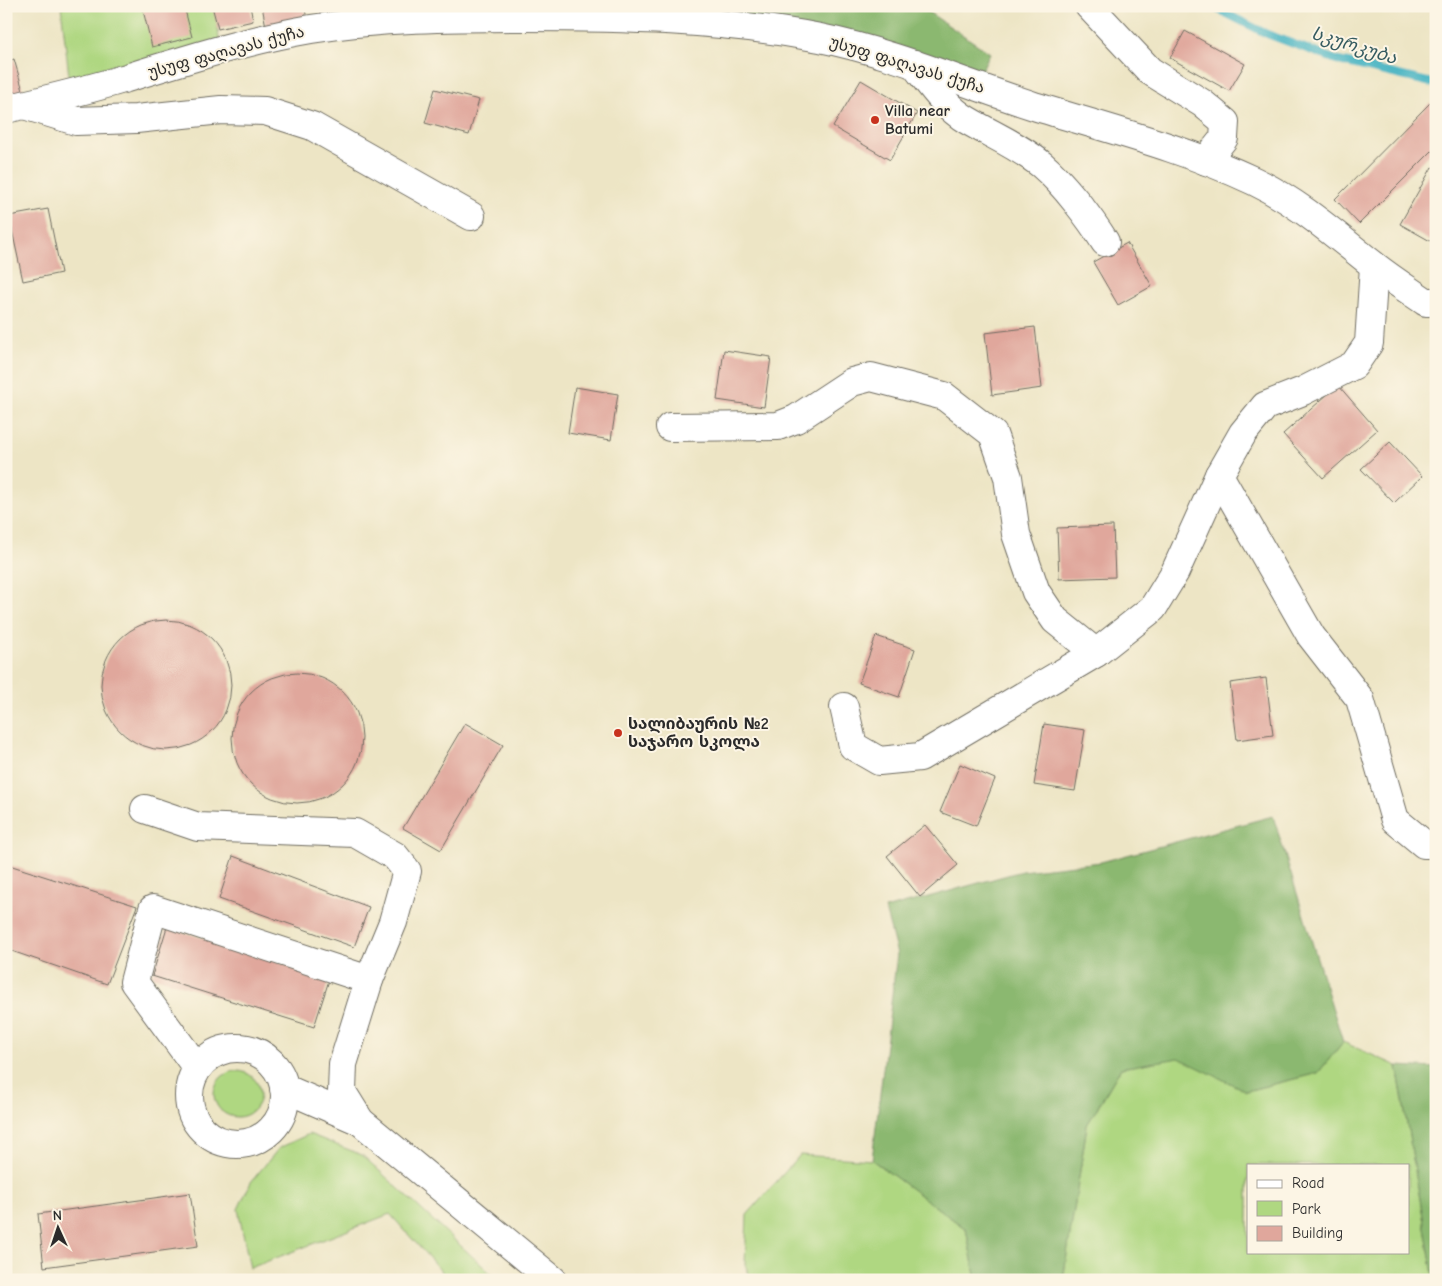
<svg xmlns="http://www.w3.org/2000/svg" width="1442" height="1286" viewBox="0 0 1442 1286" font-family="'Comic Neue','Noto Sans Georgian',sans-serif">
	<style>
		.green { fill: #afd781; stroke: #6d8156; fill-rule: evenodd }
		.forest { fill: #8bb86f; stroke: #5b724d }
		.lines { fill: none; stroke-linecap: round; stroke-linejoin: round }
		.stream { stroke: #47b4c3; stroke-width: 8 }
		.building { fill: #e0a79c }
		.minor-casing { stroke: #6f6c61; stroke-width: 30 }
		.minor { stroke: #fff; stroke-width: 28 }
		.poi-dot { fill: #c8321e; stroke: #fcf5e5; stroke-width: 2 }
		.labels { text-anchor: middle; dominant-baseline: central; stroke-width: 4; stroke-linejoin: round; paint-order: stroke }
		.street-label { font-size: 16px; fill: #2b2b2b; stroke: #fcf5e5 }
		.poi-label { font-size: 16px; font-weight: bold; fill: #2b2b2b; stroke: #fcf5e5; text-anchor: start }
		.water-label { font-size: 18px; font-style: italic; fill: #355b60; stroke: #fcf5e5 }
	</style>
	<rect width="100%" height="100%" fill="#fcf5e5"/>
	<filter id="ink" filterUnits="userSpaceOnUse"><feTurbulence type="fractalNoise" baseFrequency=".02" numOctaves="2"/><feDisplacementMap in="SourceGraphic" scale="10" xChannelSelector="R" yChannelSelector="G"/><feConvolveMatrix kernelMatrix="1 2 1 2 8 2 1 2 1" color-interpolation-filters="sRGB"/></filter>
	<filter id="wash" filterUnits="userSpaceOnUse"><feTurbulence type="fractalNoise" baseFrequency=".0096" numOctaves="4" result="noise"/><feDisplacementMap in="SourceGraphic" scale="20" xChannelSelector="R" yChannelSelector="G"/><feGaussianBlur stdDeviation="1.12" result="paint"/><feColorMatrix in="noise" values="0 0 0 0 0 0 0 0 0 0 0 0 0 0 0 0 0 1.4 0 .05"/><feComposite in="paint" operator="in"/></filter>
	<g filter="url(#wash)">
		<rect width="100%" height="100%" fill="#ede5c5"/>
		<!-- green -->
		<g class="green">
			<polygon points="61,6 216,6 220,50 71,94"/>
			<path d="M1343,1042L1397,1066L1434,1280H1063L1087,1125L1121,1068L1179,1057L1246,1091L1318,1073ZM1248,1165H1408V1252H1248Z"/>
			<circle cx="237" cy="1094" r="23"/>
			<polygon points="309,1134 362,1155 498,1280 449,1280 390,1214 250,1268 238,1209 251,1182 279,1148"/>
			<polygon points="800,1155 872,1160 966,1229 976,1280 752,1280 745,1265 747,1215"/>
		</g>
		<!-- forest -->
		<g class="forest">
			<polygon points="457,6 919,6 990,53 974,85 871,51"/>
			<polygon points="1273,816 1343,1042 1318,1073 1246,1091 1179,1058 1121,1068 1087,1125 1063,1280 976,1280 966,1229 872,1160 897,954 885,909 1022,871 1101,862"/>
			<polygon points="1397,1066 1436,1068 1436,1280 1434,1280"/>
		</g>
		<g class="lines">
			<!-- stream -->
			<polyline class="stream" points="1211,6 1267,34 1339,61 1436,84"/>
		</g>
		<g id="blocks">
			<!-- building -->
			<g class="building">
				<polygon points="142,6 184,6 192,37 152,47"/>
				<polygon points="212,6 250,6 253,21 218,29"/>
				<polygon points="262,6 304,6 307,18 266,27"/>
				<polygon points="320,6 357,6 357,7 321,14"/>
				<polygon points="1185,31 1245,64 1229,91 1170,58"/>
				<polygon points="14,59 24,94 6,100 6,62"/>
				<polygon points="861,80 917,113 890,160 833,127"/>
				<polygon points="435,89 479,100 469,135 425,123"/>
				<polygon points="1430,103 1436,109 1436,147 1359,224 1335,199"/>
				<polygon points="1432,167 1436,169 1436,236 1432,242 1400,224"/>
				<polygon points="48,209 61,273 23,281 9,216"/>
				<polygon points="1127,243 1152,286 1118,305 1093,262"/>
				<polygon points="1035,327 1042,388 992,395 985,333"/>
				<polygon points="724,350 771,357 764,407 717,400"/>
				<polygon points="1338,385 1377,430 1323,478 1283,434"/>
				<polygon points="575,387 618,394 611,440 568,433"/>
				<polygon points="1390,442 1422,476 1394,503 1361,469"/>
				<polygon points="1113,526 1115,577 1059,579 1057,528"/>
				<circle cx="166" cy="685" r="65"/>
				<polygon points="876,636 915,649 899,697 859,683"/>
				<circle cx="297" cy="738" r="65"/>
				<polygon points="1266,678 1273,735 1237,740 1230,683"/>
				<polygon points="465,723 503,745 441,850 403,828"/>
				<polygon points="1044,724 1085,730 1075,791 1034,785"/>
				<polygon points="960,764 995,779 976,826 940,812"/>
				<polygon points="925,825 958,865 920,897 887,856"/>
				<polygon points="233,856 369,907 354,947 219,899"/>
				<polygon points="6,864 137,906 107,984 6,949"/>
				<polygon points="167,927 330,977 314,1027 152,976"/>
				<polygon points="190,1193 198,1246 44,1267 38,1214"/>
			</g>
		</g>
	</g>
	<g filter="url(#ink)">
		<use href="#blocks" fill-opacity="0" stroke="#6f6c61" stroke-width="1"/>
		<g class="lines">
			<!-- minor casing -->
			<g class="minor-casing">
				<g id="minor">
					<polyline points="1089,6 1150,71 1202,103 1225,122 1224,138 1206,161"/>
					<path d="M914,64C930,84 945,107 967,120C992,135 1019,146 1042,165C1064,184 1090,218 1105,242"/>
					<polyline points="24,105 76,121 136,119 221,110 265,111 312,126 471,216"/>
					<path d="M6,109C45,100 84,91 123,79C185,60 247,40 311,29C380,18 451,17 521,17C621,17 721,19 820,38C894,53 963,83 1034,106C1108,129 1184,148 1254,181C1298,202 1333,233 1371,263C1388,277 1407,289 1426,302H1436"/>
					<polyline points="670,427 778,426 796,419 852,382 871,377 944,396 993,434 1008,477 1016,534 1036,592 1055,620 1096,653 920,757 879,761 853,746 844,707"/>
					<polyline points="1219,475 1311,636 1360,699 1395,820 1424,844 1436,844"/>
					<polyline points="1096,653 1153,608 1175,572 1219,475 1243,433 1265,406 1303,391 1354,365 1369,343 1374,266"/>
					<polyline points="145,809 198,827 355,833 395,856 407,871 393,922 369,980 343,1064 342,1092 360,1121 553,1280"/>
					<circle cx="237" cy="1096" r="48"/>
					<polyline points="197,1068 134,982 153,909 369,980"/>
					<polyline points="284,1088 360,1121"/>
				</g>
			</g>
			<!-- minor -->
			<use href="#minor" class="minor"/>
		</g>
	</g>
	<!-- markers -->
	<g class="poi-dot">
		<circle cx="875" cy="120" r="5"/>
		<circle cx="618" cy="733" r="5"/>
	</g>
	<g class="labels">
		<!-- street labels -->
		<g class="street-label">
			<text transform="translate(226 52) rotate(-15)">უსუფ ფაღავას ქუჩა</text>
			<text transform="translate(907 65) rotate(17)">უსუფ ფაღავას ქუჩა</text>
		</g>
		<!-- poi labels -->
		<g class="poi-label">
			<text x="885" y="111">Villa near<tspan x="885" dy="18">Batumi</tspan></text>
			<text x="628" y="724">სალიბაურის №2<tspan x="628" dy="18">საჯარო სკოლა</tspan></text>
		</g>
		<!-- water labels -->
		<g class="water-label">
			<text transform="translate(1354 46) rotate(17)">სკურკუბა</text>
		</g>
	</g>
	<!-- margin -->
	<rect width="1442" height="1286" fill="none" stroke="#fcf5e5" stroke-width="25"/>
	<!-- legend -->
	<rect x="1247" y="1164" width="162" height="90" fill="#fcf5e5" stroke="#a8a49b"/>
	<rect x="1257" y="1180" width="25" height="8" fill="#ffffff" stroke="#a8a49b"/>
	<text x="1292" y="1188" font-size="15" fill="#2b2b2b">Road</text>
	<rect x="1257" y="1201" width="25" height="15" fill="#afd781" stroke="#a8a49b"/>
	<text x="1292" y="1214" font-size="15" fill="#2b2b2b">Park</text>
	<rect x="1257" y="1226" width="25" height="15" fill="#e0a79c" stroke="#a8a49b"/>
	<text x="1292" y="1238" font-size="15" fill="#2b2b2b">Building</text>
	<!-- north arrow -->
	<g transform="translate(58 1228) rotate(357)" stroke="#fcf5e5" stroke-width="4" paint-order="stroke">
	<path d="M0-4L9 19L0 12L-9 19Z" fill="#2b2b2b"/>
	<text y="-8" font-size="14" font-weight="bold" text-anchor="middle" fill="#2b2b2b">N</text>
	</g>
</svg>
